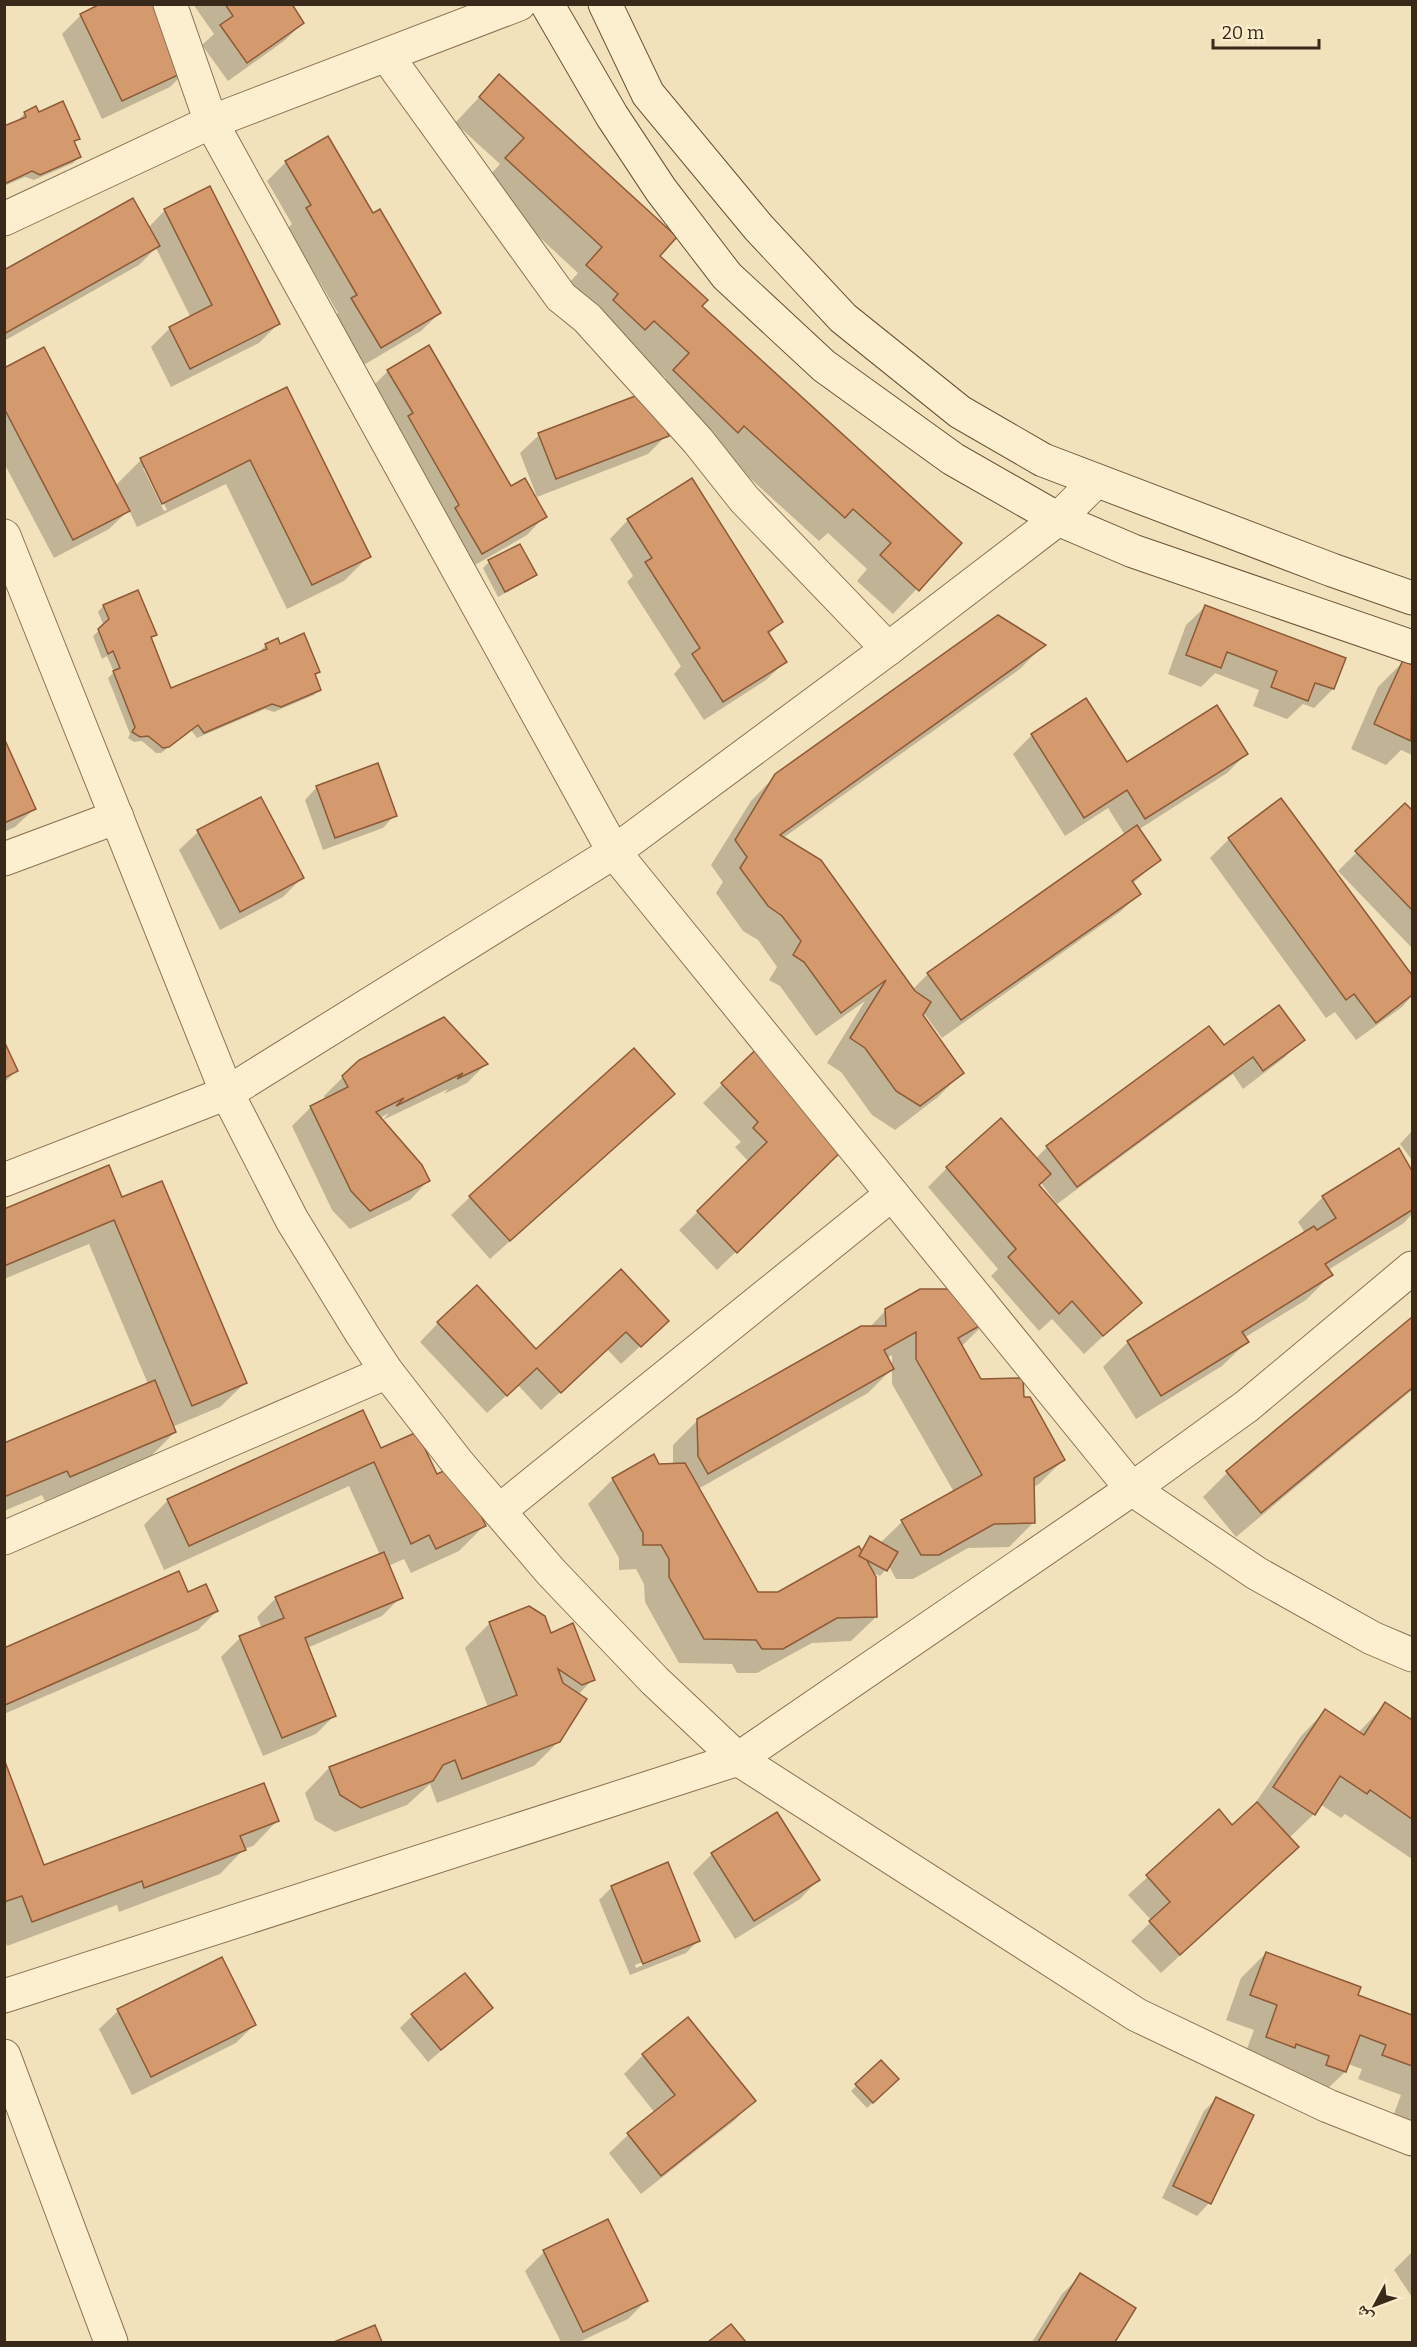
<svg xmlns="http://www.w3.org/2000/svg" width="1417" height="2347" viewBox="0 0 1417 2347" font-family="Bitter,'Noto Naskh Arabic',serif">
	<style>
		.shadow { fill: #0003; fill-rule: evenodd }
		.building { fill: #d5996e; stroke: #8d5a37; stroke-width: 1.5 }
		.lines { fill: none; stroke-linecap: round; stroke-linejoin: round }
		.street-casing { stroke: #8b7254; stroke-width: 35 }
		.secondary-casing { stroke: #6d5337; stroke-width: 35 }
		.street { stroke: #fcefd0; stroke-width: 33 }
		.secondary { stroke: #fcefd0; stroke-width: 33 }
	</style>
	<rect width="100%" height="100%" fill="#f2e2bc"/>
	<!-- shadow -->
	<g class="shadow">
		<polygon points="193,4 290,4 303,23 284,41 228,81 202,45 214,34"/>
		<polygon points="81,15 189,68 170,87 102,119 62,34"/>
		<polygon points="499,76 700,306 960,543 893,614 857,581 867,569 828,533 819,541 719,450 652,398 667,435 648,454 537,497 520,453 539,435 651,394 666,378 562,291 578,273 482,184 500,164 455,123"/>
		<polygon points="25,113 38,114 78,139 73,143 79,157 73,163 34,180 25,177 4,186 4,128 20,121 19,119"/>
		<polygon points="286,162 372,215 440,313 421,331 362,366 333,318 338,313 288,228 292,224 267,181"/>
		<polygon points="165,210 278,324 259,343 171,387 151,347 170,328 191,318 156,248 139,265 4,341 4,272 148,228"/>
		<path d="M4,370L115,486L141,460L287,389L369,556L344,581L287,609L226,484L137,527L129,510L109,529L54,558L4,463ZM143,468H146L167,510L164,511Z"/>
		<polygon points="388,371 511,488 545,516 527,535 463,572 369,390"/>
		<polygon points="628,520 781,622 768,635 785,662 766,680 704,720 674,674 681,666 627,582 633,576 610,539"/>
		<polygon points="489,562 535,575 529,580 498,597 483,568"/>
		<polygon points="103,606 155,635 150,640 171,690 261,653 260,651 266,645 279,646 319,671 314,676 320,689 314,695 274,712 265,709 197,738 191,730 161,753 156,753 142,741 134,742 128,738 130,734 108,678 114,672 107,656 102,659 93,636 104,626 98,612"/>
		<polygon points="1205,607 1344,659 1333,689 1314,708 1303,704 1287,719 1253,706 1259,690 1215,673 1201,687 1168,674 1186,625"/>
		<polygon points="1044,645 1020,669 783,838 912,990 928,974 1125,835 1108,808 1065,836 1013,754 1032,735 1085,700 1126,765 1246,754 1227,773 1138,830 1159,860 1132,884 1139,894 1120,912 942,1038 923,1012 921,1015 962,1073 938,1097 895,1130 872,1115 841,1072 827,1063 865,1001 816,1036 780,986 769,980 777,967 758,940 743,931 716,893 723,882 711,865 751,801 776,775"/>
		<polygon points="1403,662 1412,666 1412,755 1401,750 1386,765 1351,749 1378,687"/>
		<polygon points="4,742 34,809 15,827 4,832"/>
		<polygon points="317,787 395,815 383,828 323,850 305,800"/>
		<polygon points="1281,800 1412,978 1412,996 1402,1007 1356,1040 1335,1012 1326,1018 1210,858 1229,839"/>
		<polygon points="1405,805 1412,813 1412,948 1338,871"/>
		<polygon points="198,832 302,878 283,897 220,930 179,850"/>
		<polygon points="769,1038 826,1165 717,1270 679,1230 749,1162 735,1147 741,1142 703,1103"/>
		<polygon points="1303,1039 1284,1058 1243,1089 1233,1074 1057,1204 1041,1183 1037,1186 1139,1303 1084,1354 1052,1319 1039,1331 991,1276 998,1269 928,1187 947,1168 1035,1159 1047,1147 1223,1047"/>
		<polygon points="4,1045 16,1071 4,1083"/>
		<polygon points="486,1064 467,1083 444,1094 448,1089 383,1120 389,1113 380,1118 428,1181 410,1200 350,1229 332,1210 292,1126 311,1107 326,1100 324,1096 343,1077"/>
		<polygon points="673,1094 490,1259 451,1215 470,1197"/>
		<polygon points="1412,1131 1412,1160 1400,1144"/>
		<polygon points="1398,1150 1412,1173 1412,1214 1404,1223 1328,1270 1331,1275 1306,1300 1244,1338 1247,1342 1222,1366 1136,1419 1103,1367 1128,1342 1305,1233 1298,1222 1323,1197"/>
		<polygon points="122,1199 245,1383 220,1407 172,1427 175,1432 150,1457 45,1501 42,1495 4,1511 4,1445 148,1384 89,1244 4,1279 4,1211"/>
		<polygon points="621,1271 648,1339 621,1364 607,1349 541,1410 518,1385 487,1413 420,1342 438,1323 536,1351"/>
		<path d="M886,1310L987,1321L962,1346L980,1380L1022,1398L1063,1460L1039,1484L1032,1488L1033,1523L1009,1547L968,1548L913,1579H896L889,1566L880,1576L872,1572L876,1617L851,1641L812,1643L757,1673H737L732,1664L679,1663L645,1602L644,1584L636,1569L619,1570V1558L588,1504L613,1479L658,1465H673V1445L698,1420L869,1328ZM892,1355V1368L887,1358ZM892,1369V1384L954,1492L902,1522L880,1543L870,1538L860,1551L778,1594H757L698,1489L868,1393Z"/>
		<polygon points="1412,1319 1412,1390 1236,1537 1203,1497 1227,1473"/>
		<polygon points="380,1450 436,1476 484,1526 459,1551 411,1573 404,1559 388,1566 401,1597 382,1616 307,1648 335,1715 316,1734 263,1756 221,1657 240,1638 262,1629 257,1617 276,1598 380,1555 349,1486 164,1570 144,1525 168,1500"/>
		<polygon points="187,1594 217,1611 198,1630 4,1714 4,1649"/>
		<polygon points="490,1623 550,1635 593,1679 578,1695 559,1741 534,1766 437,1803 430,1784 407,1805 335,1832 315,1820 305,1793 329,1768 488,1707 465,1648"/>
		<polygon points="1385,1704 1412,1722 1412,1859 1345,1814 1341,1818 1320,1804 1314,1814 1289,1838 1297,1847 1161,1973 1131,1941 1152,1921 1128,1895 1219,1812 1232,1827 1252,1808 1301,1736 1325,1711 1358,1733"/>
		<polygon points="4,1760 43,1867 277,1821 253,1846 244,1849 220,1874 119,1912 117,1905 7,1946 4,1938"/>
		<polygon points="712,1854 818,1880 800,1899 735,1939 693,1873"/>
		<path d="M612,1887L698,1941L686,1953L630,1975L599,1900ZM685,1945V1948L636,1968L635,1965Z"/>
		<polygon points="1266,1953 1356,1996 1412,2017 1412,2132 1388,2130 1401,2095 1358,2079 1362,2069 1348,2064 1345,2072 1320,2096 1242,2062 1254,2030 1226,2020 1241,1978"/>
		<polygon points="491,2008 428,2062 400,2028 412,2016"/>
		<polygon points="118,2011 254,2025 236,2043 132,2095 99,2029"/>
		<polygon points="643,2055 753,2101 735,2120 641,2194 609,2153 628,2135 655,2113 624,2074"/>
		<polygon points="881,2062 897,2079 867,2108 851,2091"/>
		<polygon points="1217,2098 1252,2116 1209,2203 1197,2216 1162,2198 1204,2111"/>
		<polygon points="544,2252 647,2300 628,2319 579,2342 561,2342 525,2271"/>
		<polygon points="1412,2252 1412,2297 1394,2270"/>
		<polygon points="1081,2275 1134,2308 1114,2342 1032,2342 1062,2294"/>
		<polygon points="374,2327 381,2342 338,2342"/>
	</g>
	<!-- building -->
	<g class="building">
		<polygon points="100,4 160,4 191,69 122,101 80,14"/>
		<polygon points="225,4 292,4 304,23 247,63 220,25 233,16"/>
		<polygon points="499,74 677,237 660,256 708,300 702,306 962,543 919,591 880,555 891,543 853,509 845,518 744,426 738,433 673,370 689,353 654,321 645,330 613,300 618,294 586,265 602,247 505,158 524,138 479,97"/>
		<polygon points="63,101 80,139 74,141 81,157 40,175 32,171 4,184 4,126 26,117 24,112 36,106 39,112"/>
		<polygon points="328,136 373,213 380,209 441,313 381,348 351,298 357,295 306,208 311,205 285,161"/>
		<polygon points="210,186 280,324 190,369 169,327 212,305 164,209"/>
		<polygon points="133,198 160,246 4,334 4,270"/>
		<polygon points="429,345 511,486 525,478 547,517 482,554 455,508 459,505 408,416 413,413 387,370"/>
		<polygon points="44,347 130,511 73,540 4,408 4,368"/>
		<polygon points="287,387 371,557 312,585 250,460 162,504 140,458"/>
		<polygon points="651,390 669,436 556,479 538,433"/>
		<polygon points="692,478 783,622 768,632 787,662 723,702 692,654 700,648 645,562 652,558 627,519"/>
		<polygon points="520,544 537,575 505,592 488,560"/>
		<polygon points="138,590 157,635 151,637 171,688 267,649 265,644 278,638 280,644 304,633 320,672 315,674 321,690 281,707 272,704 204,733 198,725 169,747 163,748 148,736 140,737 132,732 135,727 113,671 120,668 113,651 108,654 98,629 109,619 103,605"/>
		<polygon points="1205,605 1346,658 1334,689 1315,683 1308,701 1271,687 1277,671 1227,652 1221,668 1186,655"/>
		<polygon points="998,615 1046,645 780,835 821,860 915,991 931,1002 923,1015 964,1073 920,1106 896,1091 865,1048 850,1038 886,980 841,1013 804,962 793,955 801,941 782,916 768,906 740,868 747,857 735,840 775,774"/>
		<polygon points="1403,660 1412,665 1411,741 1374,724"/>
		<polygon points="1086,698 1127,762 1217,705 1248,754 1145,819 1127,790 1084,818 1031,734"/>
		<polygon points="4,738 36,809 4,823"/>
		<polygon points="378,763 397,816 335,838 316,786"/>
		<polygon points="261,797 304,878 240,912 197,830"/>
		<polygon points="1281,798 1412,975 1412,995 1376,1023 1354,994 1346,1000 1228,838"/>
		<polygon points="1405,803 1412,810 1412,910 1355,851"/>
		<polygon points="1137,825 1161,860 1132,881 1141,894 961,1020 927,973"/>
		<polygon points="1279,1005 1305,1040 1263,1071 1253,1057 1077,1187 1046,1146 1209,1026 1224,1045"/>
		<polygon points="444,1017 488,1064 457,1079 463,1073 396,1106 404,1098 376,1112 422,1165 430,1181 370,1211 351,1191 310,1106 348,1087 342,1076 359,1060"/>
		<polygon points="770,1036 847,1146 737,1253 697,1211 767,1142 753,1128 758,1122 721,1083"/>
		<polygon points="4,1041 18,1071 4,1078"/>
		<polygon points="634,1048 675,1094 510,1241 469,1196"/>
		<polygon points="1001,1118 1051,1174 1039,1185 1142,1303 1103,1336 1072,1301 1059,1314 1008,1257 1016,1249 946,1167"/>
		<polygon points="1399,1148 1412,1171 1412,1210 1325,1264 1333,1275 1242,1332 1249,1342 1161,1396 1127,1341 1314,1226 1317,1230 1336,1218 1322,1196"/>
		<polygon points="109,1165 122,1197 162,1181 247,1383 192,1406 114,1220 4,1266 4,1209"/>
		<polygon points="621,1269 669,1321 641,1347 626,1332 561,1393 537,1368 507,1396 437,1322 477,1285 536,1349"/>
		<polygon points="920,1289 952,1289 988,1321 958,1338 981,1379 1023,1378 1024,1397 1030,1397 1065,1460 1034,1478 1035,1523 994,1524 939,1555 921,1555 901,1520 982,1475 916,1359 916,1332 884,1350 894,1369 708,1474 698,1456 697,1419 861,1326 886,1326 885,1309"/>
		<polygon points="1412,1317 1412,1388 1261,1513 1226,1471"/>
		<polygon points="155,1380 176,1432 70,1477 67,1471 4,1497 4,1443"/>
		<polygon points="363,1410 381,1448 417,1432 437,1474 457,1465 486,1526 436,1549 429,1535 411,1544 374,1462 189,1546 167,1499"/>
		<polygon points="654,1454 659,1464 685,1463 758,1592 778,1592 859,1546 876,1577 877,1617 837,1618 783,1649 762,1649 756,1640 704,1639 669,1577 669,1559 661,1545 643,1545 643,1533 612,1478"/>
		<polygon points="870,1536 898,1552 887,1571 859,1556"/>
		<polygon points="384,1552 403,1598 305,1638 336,1716 282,1738 239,1636 284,1618 275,1597"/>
		<polygon points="179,1571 188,1592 206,1584 218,1611 5,1705 4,1648"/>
		<polygon points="529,1606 545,1616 551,1633 573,1623 595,1680 582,1685 558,1669 563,1683 587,1699 560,1742 462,1779 455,1760 443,1765 433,1781 361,1808 340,1795 329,1767 517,1695 489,1622"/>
		<polygon points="1385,1702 1412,1720 1412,1819 1370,1790 1367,1794 1340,1776 1315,1815 1273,1787 1325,1709 1364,1735"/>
		<polygon points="4,1759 44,1865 264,1783 279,1821 240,1836 246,1850 144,1888 142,1881 32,1922 22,1896 4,1902"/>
		<polygon points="1257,1802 1299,1847 1180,1955 1149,1921 1170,1902 1146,1875 1219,1809 1232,1825"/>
		<polygon points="777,1812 820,1880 754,1921 711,1853"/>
		<polygon points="668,1862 700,1941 643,1964 611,1886"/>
		<polygon points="1266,1952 1361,1987 1358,1995 1412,2015 1412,2066 1382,2055 1386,2045 1360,2035 1346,2072 1326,2065 1329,2056 1296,2044 1295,2048 1266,2037 1277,2005 1250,1995"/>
		<polygon points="222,1957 256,2025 151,2077 117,2009"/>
		<polygon points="465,1973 493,2008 441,2050 411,2014"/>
		<polygon points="688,2017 756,2101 661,2176 627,2133 675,2095 642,2054"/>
		<polygon points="881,2060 899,2079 873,2103 855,2084"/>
		<polygon points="1216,2097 1254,2115 1211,2204 1173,2186"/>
		<polygon points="608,2219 648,2301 583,2332 543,2250"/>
		<polygon points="1080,2273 1136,2308 1115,2342 1038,2342"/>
		<polygon points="731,2324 746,2342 708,2342"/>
		<polygon points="375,2325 382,2342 334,2342"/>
	</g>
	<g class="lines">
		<!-- street casing -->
		<g class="street-casing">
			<g id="street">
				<polyline points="170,4 211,122 614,852 1132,1489 1256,1573 1372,1638 1412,1655"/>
				<polyline points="387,56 561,297 587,318 698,441 744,499 888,649"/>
				<polyline points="4,219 211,122 519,4"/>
				<polyline points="4,536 227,1093 292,1220 362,1334 387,1372 457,1462 551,1572 655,1681 738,1759 1137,2015 1328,2106 1412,2139"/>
				<polyline points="4,859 117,817"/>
				<polyline points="4,1180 227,1093 614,852 888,649 1058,519 1096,481"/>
				<polyline points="499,1511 892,1194"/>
				<polyline points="4,1538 387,1372"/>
				<polyline points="4,1996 738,1759 1132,1489 1247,1406 1412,1268"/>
				<polyline points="4,2056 111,2342"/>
			</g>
		</g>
		<!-- secondary casing -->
		<g class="secondary-casing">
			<g id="secondary">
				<polyline points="547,4 612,116 661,190 727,276 824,366 953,459 1058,519 1133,551 1412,647"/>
				<polyline points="605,4 648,94 759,228 843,318 960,412 1043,460 1332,570 1412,598"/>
			</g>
		</g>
		<!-- street -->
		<use href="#street" class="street"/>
		<!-- secondary -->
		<use href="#secondary" class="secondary"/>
	</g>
	<!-- border -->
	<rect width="1417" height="2347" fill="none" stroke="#39291a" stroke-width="12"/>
	<!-- north arrow -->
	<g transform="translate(1375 2305) rotate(229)" stroke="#f9eccc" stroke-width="4.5" paint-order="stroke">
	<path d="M0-4.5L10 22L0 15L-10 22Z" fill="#39291a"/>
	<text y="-9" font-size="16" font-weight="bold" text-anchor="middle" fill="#39291a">ش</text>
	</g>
	<!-- scale -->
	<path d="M1213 39v9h106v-9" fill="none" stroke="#39291a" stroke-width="3"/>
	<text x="1222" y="39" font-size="18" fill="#39291a" stroke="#f9eccc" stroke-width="4.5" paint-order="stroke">20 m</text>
</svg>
